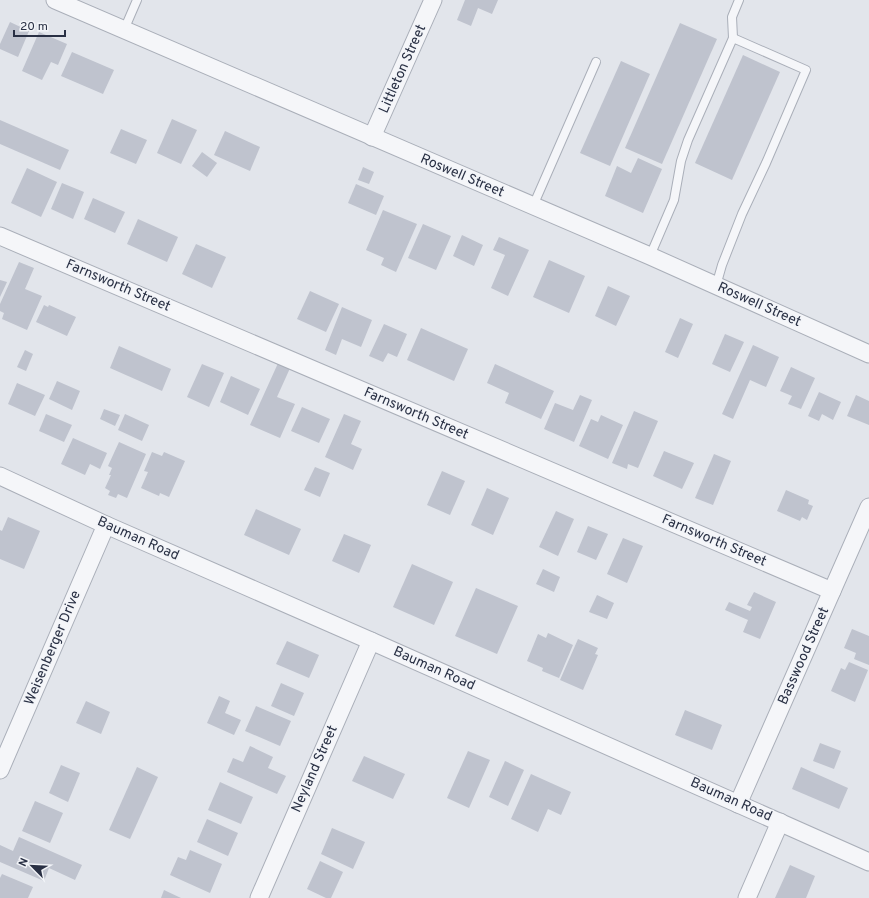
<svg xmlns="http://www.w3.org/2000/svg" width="869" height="898" viewBox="0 0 869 898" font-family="Overpass,sans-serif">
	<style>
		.building { fill: #bfc3ce }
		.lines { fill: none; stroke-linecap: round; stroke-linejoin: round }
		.service-casing { stroke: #aaafb9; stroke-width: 10 }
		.minor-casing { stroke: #aaafb9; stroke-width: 19 }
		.service { stroke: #f5f6f9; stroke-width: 8 }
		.minor { stroke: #f5f6f9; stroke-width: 17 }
		.labels { text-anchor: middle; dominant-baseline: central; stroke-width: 3; stroke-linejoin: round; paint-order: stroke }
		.street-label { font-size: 14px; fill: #293044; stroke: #f2f4f8 }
	</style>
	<rect width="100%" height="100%" fill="#e2e5eb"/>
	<!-- building -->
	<g class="building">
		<polygon points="465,0 498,0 492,14 478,8 471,26 457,20"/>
		<polygon points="10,22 29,31 18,57 0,49 0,44"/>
		<polygon points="680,23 717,39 662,164 625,148"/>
		<polygon points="39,32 67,44 58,65 51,62 42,80 22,71"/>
		<polygon points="72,52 114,70 103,94 61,76"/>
		<polygon points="743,55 780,72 732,180 695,163"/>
		<polygon points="621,61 650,74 610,166 580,153"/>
		<polygon points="172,119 197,130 181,164 157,153"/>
		<polygon points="0,120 69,150 60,170 0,144"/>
		<polygon points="121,129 147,140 136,164 110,153"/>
		<polygon points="225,131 260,147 250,171 214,155"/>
		<polygon points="202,152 217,163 207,177 192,166"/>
		<polygon points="638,158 662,169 643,213 605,196 617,166 631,173"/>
		<polygon points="363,167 374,172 369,184 358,180"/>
		<polygon points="27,168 57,182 41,217 11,203"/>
		<polygon points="62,183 84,192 73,219 51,209"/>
		<polygon points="356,184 384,196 376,215 348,203"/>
		<polygon points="93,198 125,212 115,233 84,219"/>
		<polygon points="383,210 417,224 396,272 381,265 384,258 366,250"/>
		<polygon points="138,219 178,237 167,262 127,244"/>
		<polygon points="423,224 451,236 436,270 408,258"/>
		<polygon points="462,235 483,245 474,266 453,256"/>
		<polygon points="499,237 529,250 508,296 491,288 505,255 493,250"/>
		<polygon points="196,244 226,257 212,288 182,274"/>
		<polygon points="549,260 585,276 569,313 533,297"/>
		<polygon points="19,262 34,268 25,289 42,296 27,330 2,319 4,313 0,311 0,304"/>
		<polygon points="0,280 7,282 0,297"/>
		<polygon points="608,286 630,296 616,326 595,316"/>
		<polygon points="310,291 339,304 326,332 297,319"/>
		<polygon points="44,305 48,307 49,305 76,317 67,336 36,322"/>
		<polygon points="342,307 372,320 361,347 342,339 336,355 325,350"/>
		<polygon points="680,318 693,324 678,358 665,352"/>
		<polygon points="384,324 407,334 397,357 388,353 383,362 369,356"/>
		<polygon points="421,328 468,349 454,381 407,360"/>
		<polygon points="725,334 744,342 730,372 712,364"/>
		<polygon points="753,345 779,357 766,387 750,380 733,419 722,414"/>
		<polygon points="119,346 171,369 162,391 110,368"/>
		<polygon points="25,350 33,354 26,371 17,367"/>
		<polygon points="279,361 291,366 277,397 295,404 280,438 250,425"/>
		<polygon points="202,364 224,373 209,407 187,397"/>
		<polygon points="495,364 554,391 541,419 505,403 509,393 487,383"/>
		<polygon points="791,367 815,378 801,409 788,404 792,396 780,391"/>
		<polygon points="231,376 260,389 248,415 220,402"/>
		<polygon points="57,381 80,391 72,410 49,399"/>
		<polygon points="17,383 45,395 35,416 8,404"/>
		<polygon points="819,392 841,402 833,420 822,414 819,421 808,416"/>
		<polygon points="580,395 592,400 574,442 544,429 555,403 573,410"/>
		<polygon points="856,395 869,401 869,425 847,416"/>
		<polygon points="302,407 330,419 319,443 291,431"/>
		<polygon points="104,409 120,415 115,426 100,419"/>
		<polygon points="634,411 658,421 638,468 628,464 627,469 612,463"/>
		<polygon points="46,414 72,425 64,442 39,431"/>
		<polygon points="125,414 149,425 142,441 118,430"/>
		<polygon points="344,414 361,421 351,444 362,449 353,470 325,457"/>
		<polygon points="601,415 623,425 608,459 579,446 591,419 598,422"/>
		<polygon points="73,438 107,453 100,469 90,464 85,475 61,464"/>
		<polygon points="119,442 146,454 127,498 118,494 116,498 108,495 110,491 105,488 111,475 109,475 112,468 108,466"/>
		<polygon points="664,451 694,463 682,489 653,476"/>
		<polygon points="152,452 162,456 164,452 185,461 169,497 160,493 159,496 141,488 148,472 144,471"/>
		<polygon points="714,454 731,461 713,505 695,498"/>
		<polygon points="315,467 330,473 320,497 304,490"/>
		<polygon points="442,471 465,481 450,515 427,505"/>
		<polygon points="487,488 509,498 493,535 471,525"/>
		<polygon points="786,490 809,500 808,504 813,506 807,520 802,517 800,521 777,511"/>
		<polygon points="256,509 301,529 289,555 244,535"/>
		<polygon points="556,511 574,519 558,556 539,547"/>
		<polygon points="8,517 40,531 24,569 0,559 0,530 2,531"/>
		<polygon points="588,526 608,534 596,560 577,552"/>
		<polygon points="344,534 371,545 359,573 332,561"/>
		<polygon points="623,538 643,546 627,583 607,574"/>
		<polygon points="412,564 453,582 434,625 393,607"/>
		<polygon points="543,569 560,577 554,592 536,584"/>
		<polygon points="476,588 518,606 497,654 455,636"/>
		<polygon points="754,592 776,602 760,639 743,632 748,620 725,610 729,602 750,611 752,607 747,605"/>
		<polygon points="597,595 614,603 607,619 589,612"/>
		<polygon points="852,629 869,636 869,665 854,659 856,653 844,648"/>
		<polygon points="548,633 573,645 559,678 542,671 543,668 527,661 538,634 546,638"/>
		<polygon points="578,639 598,648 595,654 598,655 583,690 560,680"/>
		<polygon points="287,641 319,655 309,678 276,664"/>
		<polygon points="849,662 868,670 855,702 831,691 841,668 845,670"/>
		<polygon points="281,683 304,693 294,716 271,706"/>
		<polygon points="219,696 230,701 225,713 241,720 234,735 207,723"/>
		<polygon points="86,701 110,712 101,734 76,723"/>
		<polygon points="256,706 291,721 280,746 245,731"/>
		<polygon points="685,710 722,725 712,750 675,735"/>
		<polygon points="820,743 841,751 834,769 813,761"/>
		<polygon points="250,746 273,757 268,768 286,776 277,794 227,772 233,758 243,762"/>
		<polygon points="468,751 490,760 469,808 447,798"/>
		<polygon points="364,756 405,774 393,799 352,781"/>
		<polygon points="505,761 524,770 508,806 489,797"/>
		<polygon points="61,765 80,773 68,802 49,793"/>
		<polygon points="137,767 158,777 130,839 109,830"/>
		<polygon points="801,767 848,788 839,809 792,789"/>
		<polygon points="531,774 571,792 561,815 548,809 538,832 511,819"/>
		<polygon points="220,782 253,797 241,824 208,810"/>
		<polygon points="35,801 63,813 50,843 22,831"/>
		<polygon points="207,819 238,833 228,856 197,842"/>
		<polygon points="332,828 365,842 353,869 321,854"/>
		<polygon points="19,837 82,865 75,880 49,868 44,881 0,862 0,845 13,851"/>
		<polygon points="190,850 222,864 210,893 170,875 178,857 186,860"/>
		<polygon points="320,861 343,872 331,898 326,898 307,889"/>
		<polygon points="790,865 815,876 806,898 775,898"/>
		<polygon points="2,874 33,887 28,898 0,898 0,878"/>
		<polygon points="164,890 181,898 161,898"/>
	</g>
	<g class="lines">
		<!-- service casing -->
		<g class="service-casing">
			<g id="service">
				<polyline points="124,30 137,0"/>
				<polyline points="733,38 732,17 739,0"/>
				<polyline points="533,206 596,62"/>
				<polyline points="650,256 674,200 681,161 688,140 733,38 806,70 766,163 742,214 722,265 716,286"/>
			</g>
		</g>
		<!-- minor casing -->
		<g class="minor-casing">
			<g id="minor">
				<polyline points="55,0 650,256 869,354"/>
				<polyline points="372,137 433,0"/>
				<polyline points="0,236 832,591"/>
				<polyline points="0,476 106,525 371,641 869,862"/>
				<polyline points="0,770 106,525"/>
				<polyline points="738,804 869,507"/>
				<polyline points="259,898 371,641"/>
				<polyline points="747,898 780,822"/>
			</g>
		</g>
		<!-- service -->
		<use href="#service" class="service"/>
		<!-- minor -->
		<use href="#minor" class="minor"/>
	</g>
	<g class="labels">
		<!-- street labels -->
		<g class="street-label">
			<text transform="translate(403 69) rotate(-66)">Littleton Street</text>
			<text transform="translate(462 176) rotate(23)">Roswell Street</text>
			<text transform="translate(118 286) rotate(23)">Farnsworth Street</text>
			<text transform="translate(759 305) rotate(24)">Roswell Street</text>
			<text transform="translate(416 414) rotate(23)">Farnsworth Street</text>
			<text transform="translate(138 539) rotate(24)">Bauman Road</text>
			<text transform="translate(714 541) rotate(23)">Farnsworth Street</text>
			<text transform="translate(53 648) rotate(-67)">Weisenberger Drive</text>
			<text transform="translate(804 656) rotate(-66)">Basswood Street</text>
			<text transform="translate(434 669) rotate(24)">Bauman Road</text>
			<text transform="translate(315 769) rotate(-66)">Neyland Street</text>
			<text transform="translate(731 800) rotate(24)">Bauman Road</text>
		</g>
	</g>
	<!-- north arrow -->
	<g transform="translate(32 866) rotate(294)" stroke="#f2f4f8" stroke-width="3" paint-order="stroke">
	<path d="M0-3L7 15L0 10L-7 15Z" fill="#293044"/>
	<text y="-6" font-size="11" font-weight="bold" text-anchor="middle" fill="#293044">N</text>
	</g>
	<!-- scale -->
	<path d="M14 30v6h51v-6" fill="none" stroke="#293044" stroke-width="2"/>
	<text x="20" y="30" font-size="12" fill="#293044" stroke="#f2f4f8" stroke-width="3" paint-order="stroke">20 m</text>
</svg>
